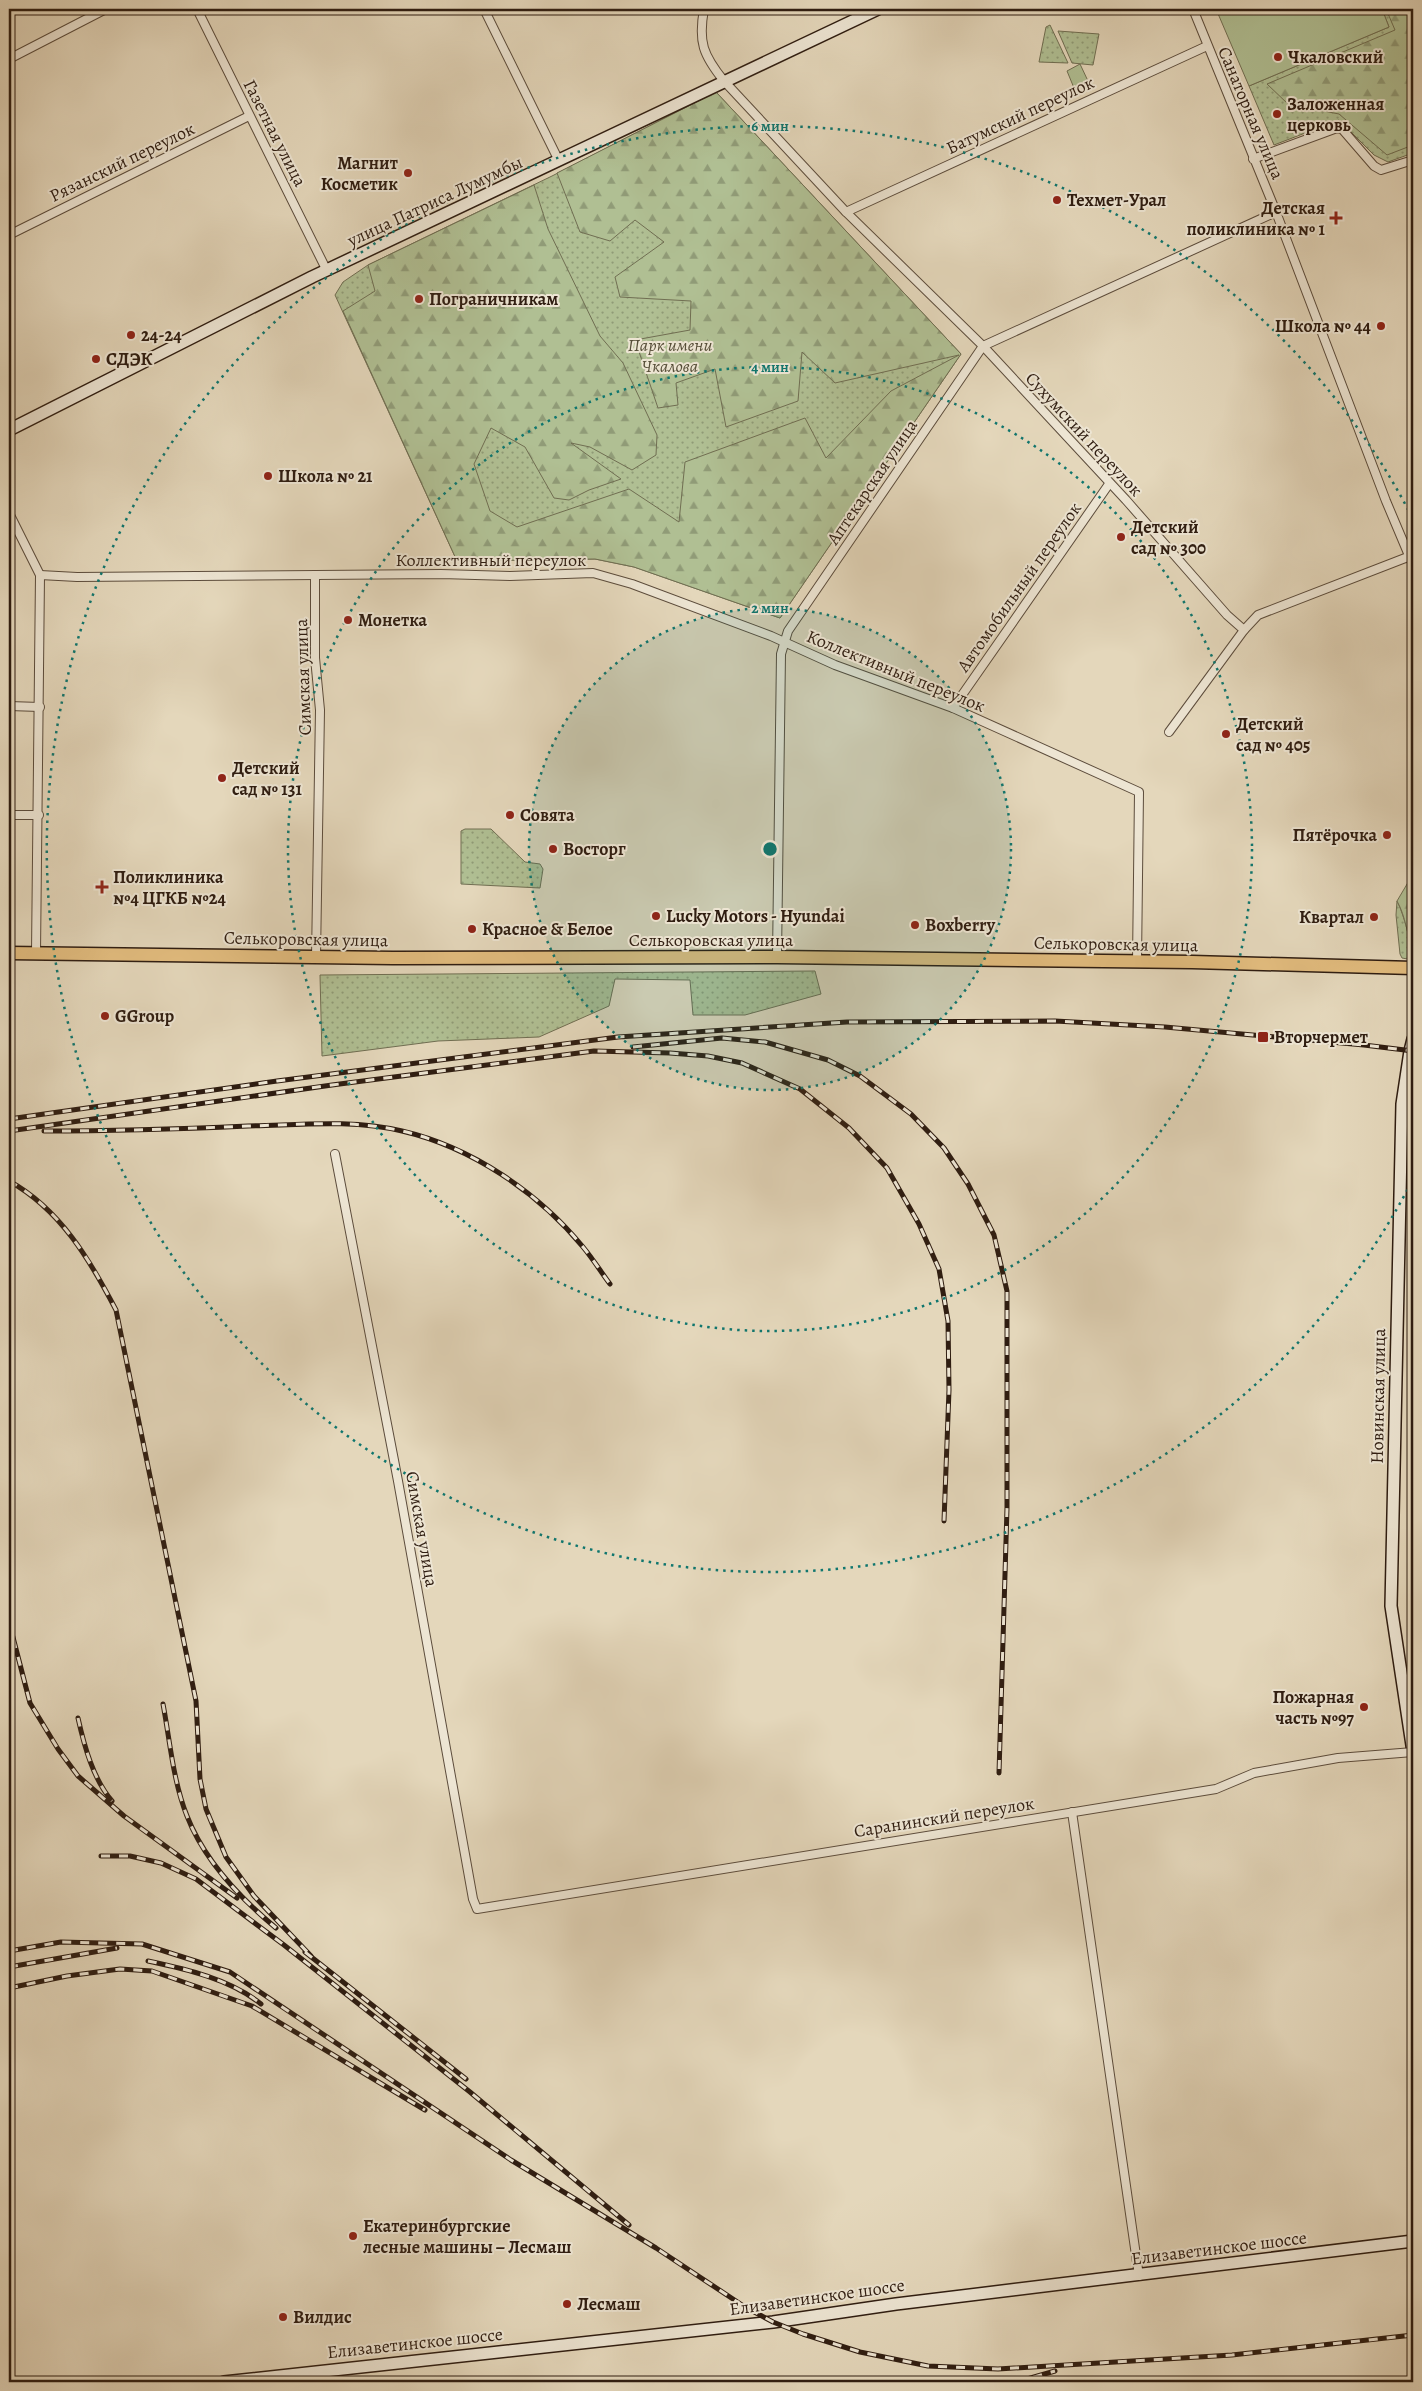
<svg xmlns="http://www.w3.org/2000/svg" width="1422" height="2391" viewBox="0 0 1422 2391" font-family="Alegreya,serif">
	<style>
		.green { fill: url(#green-dots); stroke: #706e52 }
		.forest { fill: url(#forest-firs); stroke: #706e52 }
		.pitch { fill: #b0bf93; stroke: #706e52 }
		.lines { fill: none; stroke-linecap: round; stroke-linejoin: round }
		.street-casing { stroke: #5c4c3c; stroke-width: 10 }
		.secondary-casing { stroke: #2f1d11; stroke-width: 14 }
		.primary-casing { stroke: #2f1d11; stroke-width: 15 }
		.street { stroke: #ede5d3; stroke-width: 8 }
		.secondary { stroke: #ede5d3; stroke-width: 11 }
		.primary { stroke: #e2bc7e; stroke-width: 12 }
		.tram { stroke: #2f1d11; stroke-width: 1 }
		.rail-casing { stroke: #2f1d11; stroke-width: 5 }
		.rail { stroke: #ede5d3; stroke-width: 3; stroke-dasharray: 9; stroke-linecap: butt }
		.ring { fill: none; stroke: #0f766e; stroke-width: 2.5; stroke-dasharray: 2.5 5 }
		.poi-dot { fill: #8f2418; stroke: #ede5d3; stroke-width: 2 }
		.labels { text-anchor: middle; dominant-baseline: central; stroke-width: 4; stroke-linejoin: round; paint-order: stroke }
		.poi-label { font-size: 18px; font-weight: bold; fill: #2f1d11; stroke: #ede5d3; text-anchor: start }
		.street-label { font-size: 18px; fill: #2f1d11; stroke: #ede5d3 }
		.park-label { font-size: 18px; font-style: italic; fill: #564e38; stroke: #ede5d3 }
		.centre { fill: #0f766e; stroke: #ede5d3; stroke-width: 2.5 }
		.ring-label { font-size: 15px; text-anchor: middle; font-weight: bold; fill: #0f766e; stroke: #ede5d3; stroke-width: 4; stroke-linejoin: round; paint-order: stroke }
	</style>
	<defs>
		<pattern id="green-dots" width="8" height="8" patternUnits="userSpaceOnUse" patternTransform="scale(1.25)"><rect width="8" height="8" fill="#b0bf93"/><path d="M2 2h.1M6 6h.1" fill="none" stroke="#909b77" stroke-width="1.8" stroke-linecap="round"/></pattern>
		<pattern id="forest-firs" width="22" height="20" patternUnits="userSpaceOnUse" patternTransform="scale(1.25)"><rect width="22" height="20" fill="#b0bf93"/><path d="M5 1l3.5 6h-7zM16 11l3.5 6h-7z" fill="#909b77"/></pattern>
	</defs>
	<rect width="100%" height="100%" fill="#e4d7bb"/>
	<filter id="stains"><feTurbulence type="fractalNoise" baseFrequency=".004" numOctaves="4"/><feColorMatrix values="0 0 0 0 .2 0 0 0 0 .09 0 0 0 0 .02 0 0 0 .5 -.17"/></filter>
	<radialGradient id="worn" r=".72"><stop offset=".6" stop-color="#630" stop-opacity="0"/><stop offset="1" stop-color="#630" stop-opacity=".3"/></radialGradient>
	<!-- green -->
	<g class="green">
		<polygon points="1382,9 1413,9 1413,153 1388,162 1374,155 1339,120 1274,145 1249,86 1389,27"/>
		<polygon points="1050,25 1068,63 1039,62 1046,27"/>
		<polygon points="1058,31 1099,34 1093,65 1072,63"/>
		<polygon points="716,92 961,354 780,618 634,567 595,559 457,561 335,295 343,282 368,265 552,176"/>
		<polygon points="465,829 491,829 525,862 540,864 543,869 540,888 461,884 461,831"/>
		<path d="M1413,894V940C1407,926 1406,908 1413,894Z"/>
		<path d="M1397,901C1403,912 1413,948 1413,960L1402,958L1400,954L1396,915Z"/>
		<polygon points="815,971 821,994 745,1015 693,1015 690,980 615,979 609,1006 539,1037 438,1041 322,1056 320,975"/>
	</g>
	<!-- forest -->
	<g class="forest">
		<polygon points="1386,9 1413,9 1413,145 1387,155 1339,114 1288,104 1267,84 1395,30"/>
		<polygon points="716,92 961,354 780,618 634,567 595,559 457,561 343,311 375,291 368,265 534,185 548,229 600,336 623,363 657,435 656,455 632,470 590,447 571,443 621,479 589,490 569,500 554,498 525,447 491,428 474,464 490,511 517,527 629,489 679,522 685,462 805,418 826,458 891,391 959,355 835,383 802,352 798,401 726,427 715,369 676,383 678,405 658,408 635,340 690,330 691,301 620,297 615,277 664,242 635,220 610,241 580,232 557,173"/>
		<path d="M1413,874V894L1408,914L1413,952C1407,935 1406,917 1397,901Z"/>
	</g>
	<!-- pitch -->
	<g class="pitch">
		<polygon points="1216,9 1382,9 1389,27 1249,86"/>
		<polygon points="1080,64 1088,81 1074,88 1067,71"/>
	</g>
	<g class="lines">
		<!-- street casing -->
		<g class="street-casing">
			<g id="street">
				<polyline points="197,9 327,271"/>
				<polyline points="484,9 559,161"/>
				<path d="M704,9C698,42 703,55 724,81L846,212L983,346L1126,500L1227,615L1244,630"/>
				<polyline points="1193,9 1276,212 1386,501 1413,565"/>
				<polyline points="9,59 106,9"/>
				<polyline points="1253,159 1337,128 1342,129 1374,166 1381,170 1413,160"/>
				<polyline points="846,212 1207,46"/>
				<polyline points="9,235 249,116"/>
				<polyline points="9,513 40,575 36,953"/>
				<polyline points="40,575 77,577 441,574 510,576 593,573 632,584 771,636 835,665 953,708 1139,792 1137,962"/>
				<polyline points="315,575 315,658 320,710 316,957"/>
				<polyline points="9,706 40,707"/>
				<polyline points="953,708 1109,484"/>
				<polyline points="1169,732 1244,630 1258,615 1413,555"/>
				<polyline points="9,815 39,815"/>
				<polyline points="777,957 781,654 788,631 983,346 1276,212"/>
				<polyline points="335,1154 398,1481 473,1899 477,1909 1216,1789 1254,1773 1338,1758 1413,1752"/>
				<polyline points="1072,1812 1139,2276"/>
			</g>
		</g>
		<!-- secondary casing -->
		<g class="secondary-casing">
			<g id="secondary">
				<polyline points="9,430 312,277 878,9"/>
				<polyline points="1413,1039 1410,1051 1402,1104 1391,1606 1413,1752"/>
				<polyline points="224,2382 773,2322 896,2304 1413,2241"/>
			</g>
		</g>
		<!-- primary casing -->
		<g class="primary-casing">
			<polyline id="primary" points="9,953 393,958 777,957 1192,962 1413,968"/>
		</g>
		<!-- street -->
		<use href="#street" class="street"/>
		<!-- secondary -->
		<use href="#secondary" class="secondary"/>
		<!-- primary -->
		<use href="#primary" class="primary"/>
		<!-- tram -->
		<polyline class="tram" points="1413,900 1411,914 1413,932"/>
		<!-- rail casing -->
		<g class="rail-casing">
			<g id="rail">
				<polyline points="633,1047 722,1038 765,1042 828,1060 860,1076 911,1114 944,1148 968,1184 994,1235 1007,1291 1007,1508 999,1773"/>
				<polyline points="9,1119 277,1081 618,1037 847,1022 1055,1021 1165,1027 1364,1045 1413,1051"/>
				<polyline points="9,1131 332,1085 594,1051 670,1053 708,1056 742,1063 800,1089 849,1128 887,1168 919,1224 939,1269 948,1321 949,1390 944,1521"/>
				<path d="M44,1131C112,1131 180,1129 248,1126C299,1125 351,1119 402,1131C471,1147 538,1192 583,1247C593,1259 601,1272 610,1284"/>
				<path d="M9,1181C60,1209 90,1260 116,1310L196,1701L200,1779L206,1809L226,1857L254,1896L311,1956"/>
				<polyline points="9,1622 30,1703 58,1749 78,1776 124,1816 237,1898"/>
				<path d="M163,1704C170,1741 173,1781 187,1816C204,1860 240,1898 276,1928"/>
				<path d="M78,1718C84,1745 93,1779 112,1801"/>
				<polyline points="101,1856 130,1856 161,1863 196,1879 284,1945 470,2092 629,2225"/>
				<polyline points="9,1951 61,1942 142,1944 230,1972 511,2160 656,2248 745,2307 773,2322 803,2334 860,2352 928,2366 998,2369 1232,2355 1413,2335"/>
				<polyline points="305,1952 466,2079"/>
				<path d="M148,1961C186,1969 230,1979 261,2004"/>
				<polyline points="9,1967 117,1948"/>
				<polyline points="9,1988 67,1976 120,1969 152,1971 252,2006 425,2110"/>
				<polyline points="1016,2382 1055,2371"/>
			</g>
		</g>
		<!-- rail -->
		<use href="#rail" class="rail"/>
	</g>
	<!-- distance rings -->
	<circle cx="770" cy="849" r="241" fill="#0f766e" fill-opacity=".12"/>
	<g class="ring">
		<circle cx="770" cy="849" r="241"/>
		<circle cx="770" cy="849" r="482"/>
		<path d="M1411 1183A723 723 0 1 1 1411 515"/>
	</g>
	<!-- markers -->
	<g class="poi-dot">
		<circle cx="1278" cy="57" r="5"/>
		<circle cx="1277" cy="114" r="5"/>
		<circle cx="408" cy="173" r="5"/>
		<circle cx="1057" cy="200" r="5"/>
		<path d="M1333.5 210.5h5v5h5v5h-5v5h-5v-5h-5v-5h5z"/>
		<circle cx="419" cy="299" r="5"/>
		<circle cx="1381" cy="326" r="5"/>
		<circle cx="131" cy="335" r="5"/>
		<circle cx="96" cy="359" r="5"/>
		<circle cx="268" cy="476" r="5"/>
		<circle cx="1121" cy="537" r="5"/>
		<circle cx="348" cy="620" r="5"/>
		<circle cx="1226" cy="734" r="5"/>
		<circle cx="222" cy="778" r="5"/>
		<circle cx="510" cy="815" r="5"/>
		<circle cx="1387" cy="835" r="5"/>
		<circle cx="553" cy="849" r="5"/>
		<path d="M99.5 879.5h5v5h5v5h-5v5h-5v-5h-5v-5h5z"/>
		<circle cx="656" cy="916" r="5"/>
		<circle cx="1374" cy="917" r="5"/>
		<circle cx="915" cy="925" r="5"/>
		<circle cx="472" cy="929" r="5"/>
		<circle cx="105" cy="1016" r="5"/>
		<rect x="1257" y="1031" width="12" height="12" rx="2.5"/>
		<circle cx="1364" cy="1707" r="5"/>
		<circle cx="353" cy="2236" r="5"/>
		<circle cx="567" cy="2304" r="5"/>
		<circle cx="283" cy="2317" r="5"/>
	</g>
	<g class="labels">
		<!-- poi labels -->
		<g class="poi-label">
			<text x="1288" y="57">Чкаловский</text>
			<text x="1287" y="104">Заложенная<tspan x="1287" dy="21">церковь</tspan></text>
			<text x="398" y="163" text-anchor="end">Магнит<tspan x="398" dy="21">Косметик</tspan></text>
			<text x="1067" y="200">Техмет-Урал</text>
			<text x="1325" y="208" text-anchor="end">Детская<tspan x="1325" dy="21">поликлиника № 1</tspan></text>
			<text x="429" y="299">Пограничникам</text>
			<text x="1371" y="326" text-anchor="end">Школа № 44</text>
			<text x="141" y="335">24-24</text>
			<text x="106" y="359">СДЭК</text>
			<text x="278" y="476">Школа № 21</text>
			<text x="1131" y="527">Детский<tspan x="1131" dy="21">сад № 300</tspan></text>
			<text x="358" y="620">Монетка</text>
			<text x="1236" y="724">Детский<tspan x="1236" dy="21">сад № 405</tspan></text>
			<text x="232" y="768">Детский<tspan x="232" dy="21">сад № 131</tspan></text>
			<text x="520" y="815">Совята</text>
			<text x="1377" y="835" text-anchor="end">Пятёрочка</text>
			<text x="563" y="849">Восторг</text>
			<text x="113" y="877">Поликлиника<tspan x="113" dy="21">№4 ЦГКБ №24</tspan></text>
			<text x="666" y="916">Lucky Motors - Hyundai</text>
			<text x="1364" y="917" text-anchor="end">Квартал</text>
			<text x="925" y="925">Boxberry</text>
			<text x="482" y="929">Красное &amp; Белое</text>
			<text x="115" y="1016">GGroup</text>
			<text x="1274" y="1037">Вторчермет</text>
			<text x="1354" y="1697" text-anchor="end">Пожарная<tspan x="1354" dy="21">часть №97</tspan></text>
			<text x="363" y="2226">Екатеринбургские<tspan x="363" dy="21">лесные машины – Лесмаш</tspan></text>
			<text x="577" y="2304">Лесмаш</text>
			<text x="293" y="2317">Вилдис</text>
		</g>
		<!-- street labels -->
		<g class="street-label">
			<text transform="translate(1251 113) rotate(67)">Санаторная улица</text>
			<text transform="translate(1020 115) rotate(-25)">Батумский переулок</text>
			<text transform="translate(275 133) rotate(63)">Газетная улица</text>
			<text transform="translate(122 162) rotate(-26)">Рязанский переулок</text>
			<text transform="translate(435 201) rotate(-25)">улица Патриса Лумумбы</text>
			<text transform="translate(1084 434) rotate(47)">Сухумский переулок</text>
			<text transform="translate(872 482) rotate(-56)">Аптекарская улица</text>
			<text x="491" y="560">Коллективный переулок</text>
			<text transform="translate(1019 587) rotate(-55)">Автомобильный переулок</text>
			<text transform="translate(896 671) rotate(22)">Коллективный переулок</text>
			<text transform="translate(303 677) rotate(-92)">Симская улица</text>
			<text transform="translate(306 939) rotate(1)">Селькоровская улица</text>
			<text x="711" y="940">Селькоровская улица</text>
			<text transform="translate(1116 944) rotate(1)">Селькоровская улица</text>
			<text transform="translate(1378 1396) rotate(-89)">Новинская улица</text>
			<text transform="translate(422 1529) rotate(80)">Симская улица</text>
			<text transform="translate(944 1817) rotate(-9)">Саранинский переулок</text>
			<text transform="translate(1219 2248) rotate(-7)">Елизаветинское шоссе</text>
			<text transform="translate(817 2297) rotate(-8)">Елизаветинское шоссе</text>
			<text transform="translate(415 2343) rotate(-6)">Елизаветинское шоссе</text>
		</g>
		<!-- park labels -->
		<g class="park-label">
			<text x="670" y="345">Парк имени<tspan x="670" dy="21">Чкалова</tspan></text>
		</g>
	</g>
	<circle cx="770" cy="849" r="8" class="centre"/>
	<g class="ring-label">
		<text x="770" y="131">6 мин</text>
		<text x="770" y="372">4 мин</text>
		<text x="770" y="613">2 мин</text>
	</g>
	<!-- margin -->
	<rect width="1422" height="2391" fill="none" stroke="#e4d7bb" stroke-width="30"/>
	<rect x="10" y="10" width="1402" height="2371" fill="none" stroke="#2f1d11" stroke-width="2.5"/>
	<rect x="15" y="15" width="1392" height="2361" fill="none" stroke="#2f1d11"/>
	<rect width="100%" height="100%" filter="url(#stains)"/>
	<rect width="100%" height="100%" fill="url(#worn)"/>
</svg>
